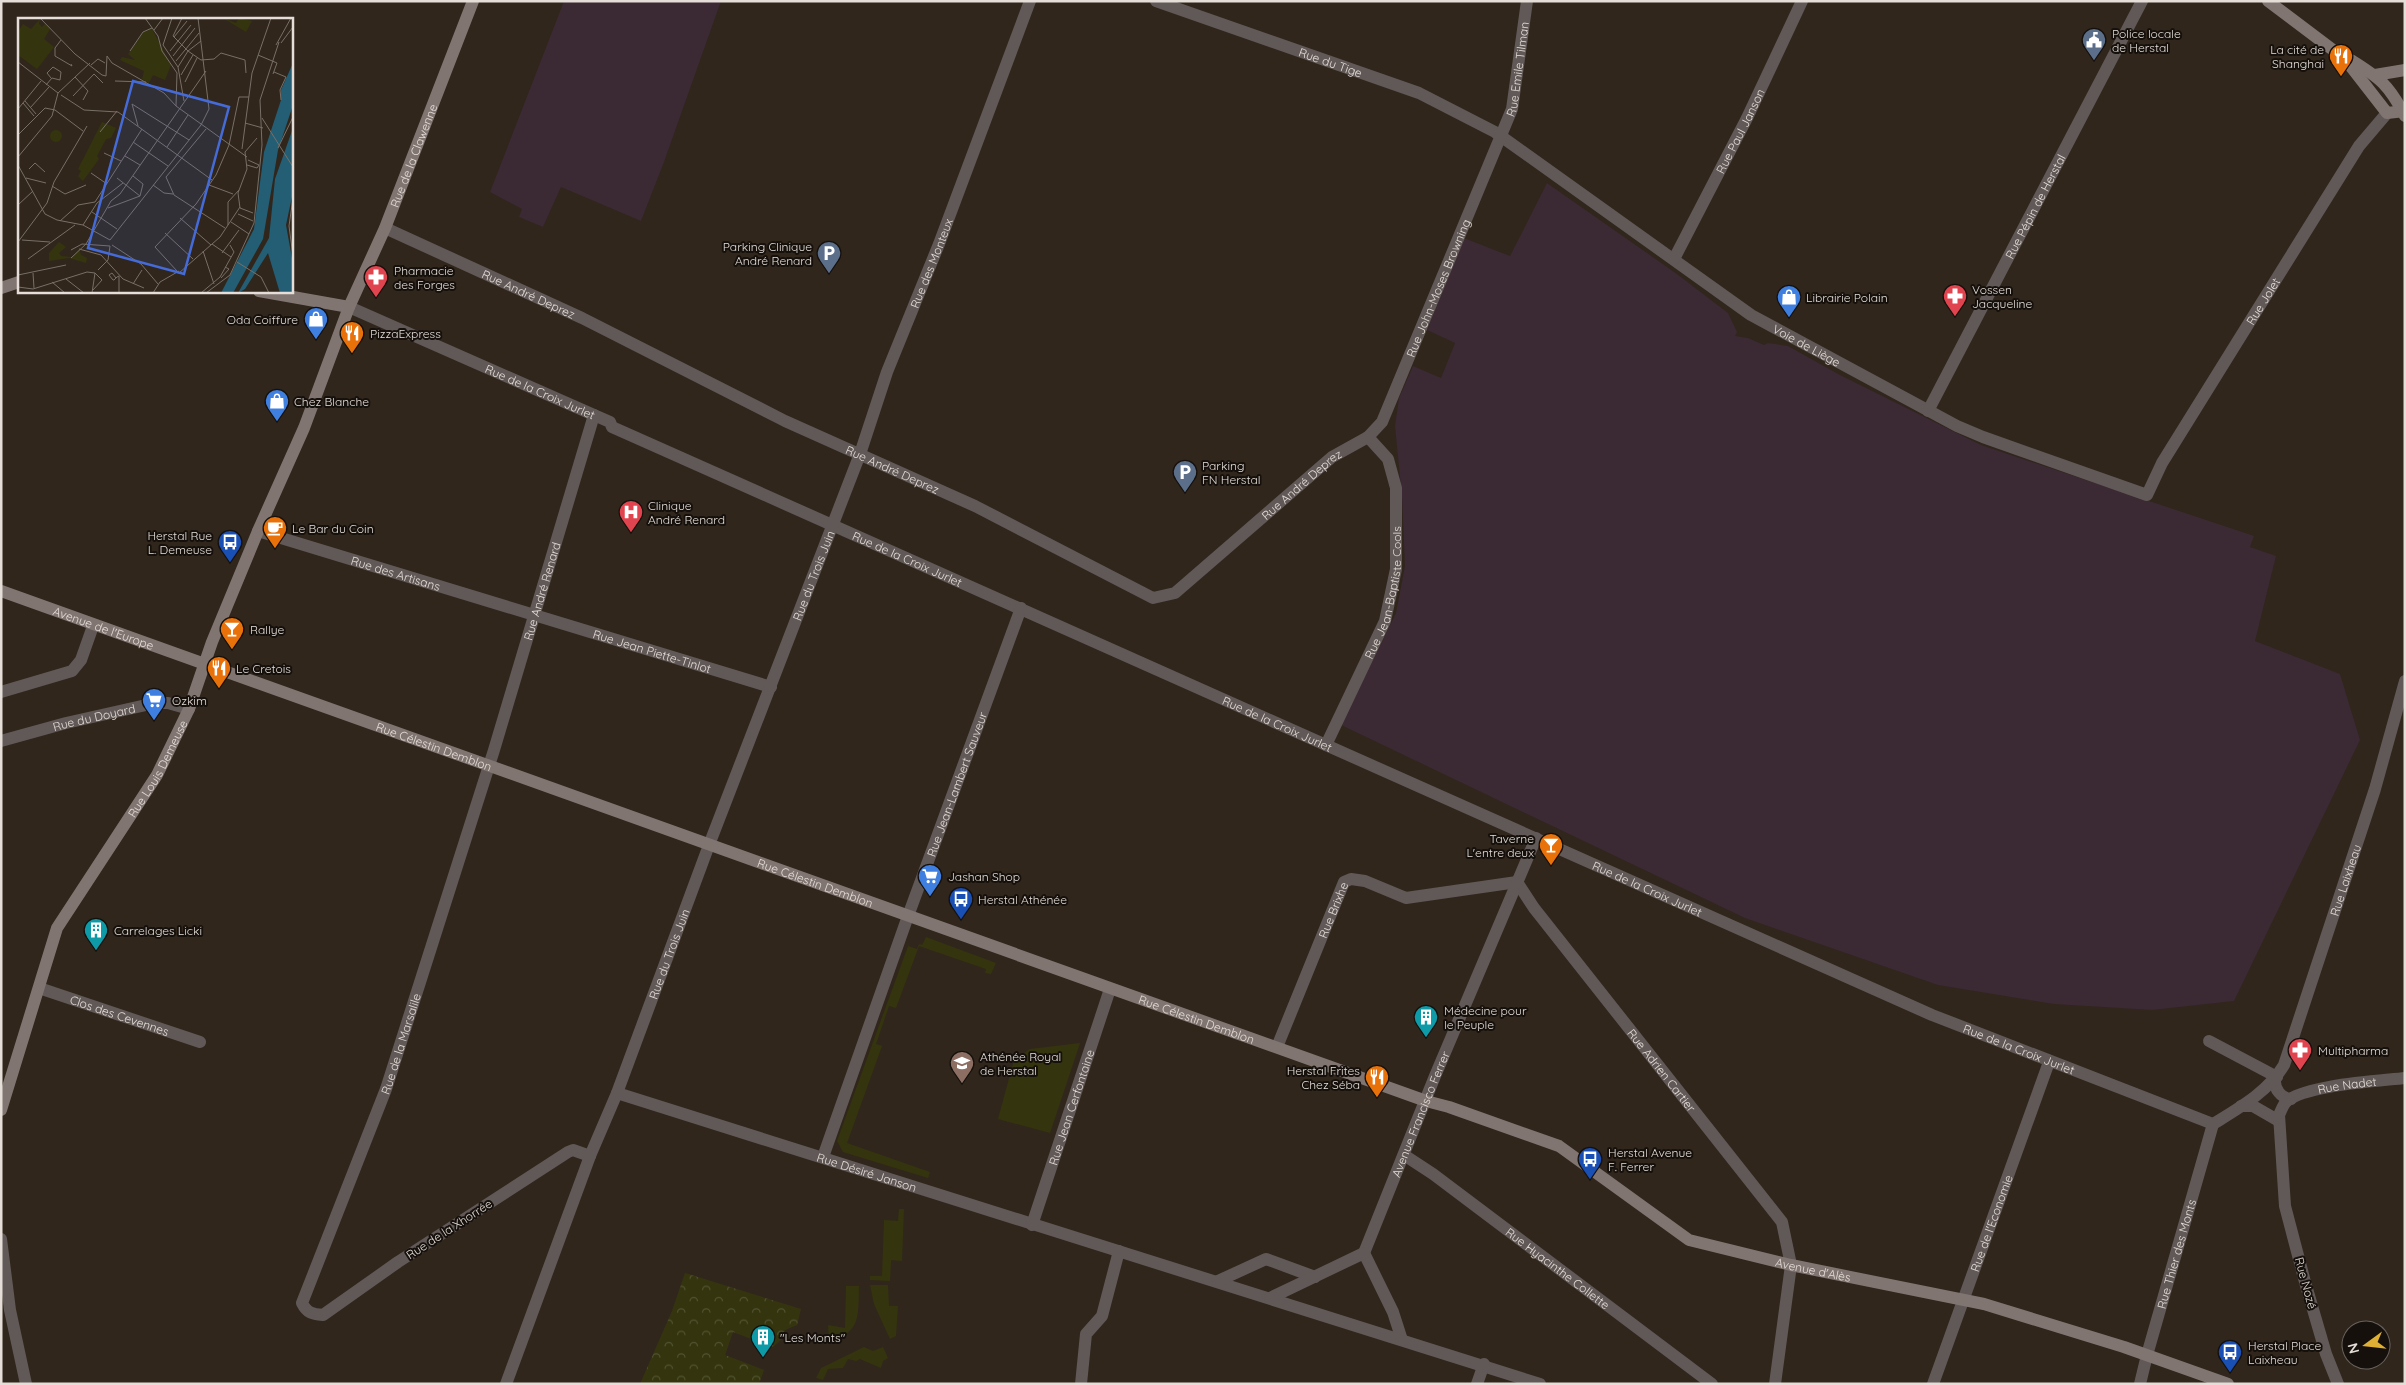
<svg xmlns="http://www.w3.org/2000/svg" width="2406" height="1385" viewBox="0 0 2406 1385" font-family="Quicksand,sans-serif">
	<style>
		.industrial { fill: #3b2933 }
		.green { fill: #34350e }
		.forest { fill: url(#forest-crowns) }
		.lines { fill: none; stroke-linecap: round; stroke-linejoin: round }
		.street { stroke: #615957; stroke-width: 12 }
		.secondary { stroke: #817572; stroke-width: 12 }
		.labels { text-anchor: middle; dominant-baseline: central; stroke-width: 4; stroke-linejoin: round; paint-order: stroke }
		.poi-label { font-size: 12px; fill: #e5ddd7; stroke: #15100c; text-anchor: start }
		.street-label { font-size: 12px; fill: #e5ddd7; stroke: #15100c }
		.inset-road { fill: none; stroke: #786f67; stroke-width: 1 }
		.view { fill: #456bd8; fill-opacity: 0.15; stroke: #456bd8; stroke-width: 2.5 }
		.inset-edge { fill: none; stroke: #e5ddd7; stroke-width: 2.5 }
	</style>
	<defs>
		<pattern id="forest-crowns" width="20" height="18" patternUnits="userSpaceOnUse" patternTransform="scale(1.25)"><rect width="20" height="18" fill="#34350e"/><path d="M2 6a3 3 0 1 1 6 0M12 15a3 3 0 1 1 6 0" fill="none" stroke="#515230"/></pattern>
	</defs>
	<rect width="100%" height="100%" fill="#30261c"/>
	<!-- industrial -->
	<g class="industrial">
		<polygon points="564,1 721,1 664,162 641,221 561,187 543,227 519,217 522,209 490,192"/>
		<polygon points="1547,183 1677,274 1728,313 1737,332 1735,336 1748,338 1764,345 1768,343 1788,346 1840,375 1981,445 2254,536 2250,547 2276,556 2255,641 2340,674 2360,740 2234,1001 2152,1010 2054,1004 1938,985 1745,918 1341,725 1396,613 1405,566 1402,497 1395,426 1399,398 1413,366 1441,378 1455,343 1427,330 1464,238 1510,256"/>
	</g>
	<!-- green -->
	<g class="green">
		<polygon points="926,937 996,963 991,974 985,973 986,969 919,946 896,1008 889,1006 876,1044 882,1046 847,1143 930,1172 928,1178 843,1152 837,1141 908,946 917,949 919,944 922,945"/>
		<polygon points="1080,1043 1050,1133 998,1119 1014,1060 1030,1049"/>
		<polygon points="899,1209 904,1209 902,1261 891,1260 890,1281 870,1280 870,1276 882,1276 884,1220 898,1221"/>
		<polygon points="870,1285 888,1285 889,1306 898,1306 896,1336 890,1339 874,1304"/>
		<path d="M846,1286H859C858,1313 862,1334 829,1340L828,1325L845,1328Z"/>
		<polygon points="864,1347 873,1351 883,1347 888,1358 883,1361 881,1368 860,1359 856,1361 848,1359 843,1368 828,1369 823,1380 816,1378 821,1368"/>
	</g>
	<!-- forest -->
	<polygon class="forest" points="685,1273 801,1309 797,1325 785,1330 782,1339 773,1347 733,1332 725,1355 764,1370 759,1384 640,1384 672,1311"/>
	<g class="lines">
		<!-- street -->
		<g class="street">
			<path id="s1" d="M1156,1L1419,93L1495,132L1751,315L1957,426L1983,437L2147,495L2162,463L2359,146L2387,113"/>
			<path id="s2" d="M385,228L582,318L785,421L975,506L1153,598L1175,593L1332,457L1368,437L1382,422L1512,109L1527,1"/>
			<path id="s3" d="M1674,259L1747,118L1802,1"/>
			<path id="s4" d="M349,307L594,415L610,422L612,427L657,447L1932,1015L2213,1124"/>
			<path id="s5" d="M1928,411L2142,1"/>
			<path id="s6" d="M258,531L771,687"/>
			<polyline points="1,692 72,671 81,660 93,626"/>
			<path id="s7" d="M1,741L66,723L155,703H168L189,709"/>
			<path id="s8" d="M1326,745L1385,621L1396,569V488L1388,459L1368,437"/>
			<path id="s9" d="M39,988L200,1042"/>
			<polyline points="2209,1041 2277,1077"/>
			<path id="s10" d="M1277,1047L1344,882L1351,879L1365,881L1406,898L1517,882L1534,908L1782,1222L1791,1265L1775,1384"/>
			<path d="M2275,1079C2274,1089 2281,1098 2291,1099"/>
			<path id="s11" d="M617,1093L1540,1384"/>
			<polyline points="2241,1106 2253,1106 2279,1121"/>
			<path id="s12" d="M2213,1124C2239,1108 2268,1092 2284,1065L2375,789L2405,681"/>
			<path id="s13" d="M1404,1155L1433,1174L1712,1384"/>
			<path id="s14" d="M590,1156L573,1150L568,1152L398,1262L323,1315C312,1314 307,1313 302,1303L386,1089L494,750L594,415"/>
			<path id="s15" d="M823,1157L908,916L1021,608"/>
			<path id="s16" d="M1032,1225L1110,989"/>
			<polyline points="1,1239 10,1310 26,1384"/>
			<path id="s17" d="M1364,1253L1435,1076L1536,838"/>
			<polyline points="1364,1253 1393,1312 1402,1340"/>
			<polyline points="1218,1281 1266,1259 1315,1277"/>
			<polyline points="1270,1298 1364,1253"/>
			<path id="s18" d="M506,1384L590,1156L617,1093L709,845L860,454L887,372L939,244L1030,1"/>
			<polyline points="1081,1384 1086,1334 1102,1316 1119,1251"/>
			<polyline points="1477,1384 1484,1364"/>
			<path id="s19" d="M1933,1384L2049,1062"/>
			<path id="s20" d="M2140,1384L2147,1355L2213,1124"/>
			<path id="s21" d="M2338,1384L2326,1354L2305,1282L2285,1206L2279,1115C2281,1111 2283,1105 2286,1102C2304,1085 2379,1081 2405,1078"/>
		</g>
		<!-- secondary -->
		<g class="secondary">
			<polyline points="2268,1 2345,59 2387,113 2405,111"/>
			<path d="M2351,60C2380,78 2389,85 2405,116"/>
			<polyline points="2375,75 2405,70"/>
			<polyline points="1,288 19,282"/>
			<polyline points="259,291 349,307"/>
			<path id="s22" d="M1,591L1426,1101L1449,1107L1559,1146L1689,1240L1791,1265L1984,1304L2124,1347L2228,1384"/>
			<path id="s23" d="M1,1110L57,928L157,775L189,709L212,642L258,531L304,428L349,307L385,228L473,1"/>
		</g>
	</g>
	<!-- icons -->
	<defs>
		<g id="civic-pin" transform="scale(1.25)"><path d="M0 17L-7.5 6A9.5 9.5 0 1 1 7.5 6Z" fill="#5c6f8a" stroke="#15100c"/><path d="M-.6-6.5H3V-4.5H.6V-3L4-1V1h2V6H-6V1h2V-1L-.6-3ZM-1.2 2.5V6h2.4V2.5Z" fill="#fff"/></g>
		<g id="restaurant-pin" transform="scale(1.25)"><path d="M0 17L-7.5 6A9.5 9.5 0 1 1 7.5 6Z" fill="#e8710a" stroke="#15100c"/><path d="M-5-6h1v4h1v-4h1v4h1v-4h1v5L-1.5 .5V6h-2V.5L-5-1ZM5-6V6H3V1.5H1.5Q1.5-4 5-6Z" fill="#fff"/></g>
		<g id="parking-pin" transform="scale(1.25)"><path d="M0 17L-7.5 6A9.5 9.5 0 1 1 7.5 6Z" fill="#5c6f8a" stroke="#15100c"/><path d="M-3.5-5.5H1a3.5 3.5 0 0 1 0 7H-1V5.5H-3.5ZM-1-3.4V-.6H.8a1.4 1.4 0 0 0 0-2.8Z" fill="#fff"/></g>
		<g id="pharmacy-pin" transform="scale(1.25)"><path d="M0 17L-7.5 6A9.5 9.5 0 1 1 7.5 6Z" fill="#e0444e" stroke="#15100c"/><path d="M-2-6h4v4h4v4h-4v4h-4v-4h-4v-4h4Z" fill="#fff"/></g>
		<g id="shop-pin" transform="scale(1.25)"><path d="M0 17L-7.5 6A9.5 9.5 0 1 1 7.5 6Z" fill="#3f7fe0" stroke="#15100c"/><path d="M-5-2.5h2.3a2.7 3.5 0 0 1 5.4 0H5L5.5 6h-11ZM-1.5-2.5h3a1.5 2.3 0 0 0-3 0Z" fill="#fff"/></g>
		<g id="hospital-pin" transform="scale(1.25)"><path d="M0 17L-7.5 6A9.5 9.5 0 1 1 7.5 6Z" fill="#e0444e" stroke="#15100c"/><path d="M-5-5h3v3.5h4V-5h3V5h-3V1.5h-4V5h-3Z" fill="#fff"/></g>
		<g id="cafe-pin" transform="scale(1.25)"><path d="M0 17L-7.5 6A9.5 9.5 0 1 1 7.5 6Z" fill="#e8710a" stroke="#15100c"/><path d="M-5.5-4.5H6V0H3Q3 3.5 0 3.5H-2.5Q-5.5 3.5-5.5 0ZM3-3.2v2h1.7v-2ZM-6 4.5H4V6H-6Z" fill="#fff"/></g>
		<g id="bus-pin" transform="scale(1.25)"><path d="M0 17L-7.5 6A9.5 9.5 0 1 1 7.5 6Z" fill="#1a4fb4" stroke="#15100c"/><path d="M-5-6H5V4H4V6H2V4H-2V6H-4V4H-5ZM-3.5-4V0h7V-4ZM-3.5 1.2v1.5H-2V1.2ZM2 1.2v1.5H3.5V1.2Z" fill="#fff"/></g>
		<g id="bar-pin" transform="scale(1.25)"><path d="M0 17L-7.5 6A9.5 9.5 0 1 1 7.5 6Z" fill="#e8710a" stroke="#15100c"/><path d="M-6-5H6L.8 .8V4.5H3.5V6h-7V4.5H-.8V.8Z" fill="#fff"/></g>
		<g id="supermarket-pin" transform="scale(1.25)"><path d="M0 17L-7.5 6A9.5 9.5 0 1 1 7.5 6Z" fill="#3f7fe0" stroke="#15100c"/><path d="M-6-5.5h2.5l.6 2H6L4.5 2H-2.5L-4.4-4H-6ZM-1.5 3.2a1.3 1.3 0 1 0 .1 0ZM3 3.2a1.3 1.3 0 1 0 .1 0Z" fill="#fff"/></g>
		<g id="building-pin" transform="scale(1.25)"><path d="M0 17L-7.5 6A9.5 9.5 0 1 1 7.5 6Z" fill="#0f9aa8" stroke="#15100c"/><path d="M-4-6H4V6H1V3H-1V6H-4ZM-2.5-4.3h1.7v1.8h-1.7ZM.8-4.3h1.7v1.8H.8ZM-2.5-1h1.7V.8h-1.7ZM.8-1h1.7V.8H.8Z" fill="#fff"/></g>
		<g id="school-pin" transform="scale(1.25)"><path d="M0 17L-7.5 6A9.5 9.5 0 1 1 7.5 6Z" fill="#8d6e63" stroke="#15100c"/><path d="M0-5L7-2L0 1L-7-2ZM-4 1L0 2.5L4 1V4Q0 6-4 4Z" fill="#fff"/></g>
	</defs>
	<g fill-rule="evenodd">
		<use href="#civic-pin" x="2094" y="40"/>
		<use href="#restaurant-pin" x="2341" y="56"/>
		<use href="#parking-pin" x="829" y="253"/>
		<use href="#pharmacy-pin" x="376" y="277"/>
		<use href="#pharmacy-pin" x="1955" y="296"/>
		<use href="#shop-pin" x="1789" y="297"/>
		<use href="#shop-pin" x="316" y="319"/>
		<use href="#restaurant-pin" x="352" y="333"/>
		<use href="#shop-pin" x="277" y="401"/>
		<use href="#parking-pin" x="1185" y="472"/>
		<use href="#hospital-pin" x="631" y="512"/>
		<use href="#cafe-pin" x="275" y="528"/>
		<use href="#bus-pin" x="230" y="542"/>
		<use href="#bar-pin" x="232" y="629"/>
		<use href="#restaurant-pin" x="219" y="668"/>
		<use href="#supermarket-pin" x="154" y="700"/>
		<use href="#bar-pin" x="1551" y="845"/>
		<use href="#supermarket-pin" x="930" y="876"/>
		<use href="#bus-pin" x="961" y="899"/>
		<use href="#building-pin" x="96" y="930"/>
		<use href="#building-pin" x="1426" y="1017"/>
		<use href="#pharmacy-pin" x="2300" y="1050"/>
		<use href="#school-pin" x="962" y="1063"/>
		<use href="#restaurant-pin" x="1377" y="1077"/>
		<use href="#bus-pin" x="1590" y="1159"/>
		<use href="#building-pin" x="763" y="1337"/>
		<use href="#bus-pin" x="2230" y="1352"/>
	</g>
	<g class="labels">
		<!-- poi labels -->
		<g class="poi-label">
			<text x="2112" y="33">Police locale<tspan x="2112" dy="14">de Herstal</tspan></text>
			<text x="2324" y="49" text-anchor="end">La cité de<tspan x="2324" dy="14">Shanghai</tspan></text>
			<text x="812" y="246" text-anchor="end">Parking Clinique<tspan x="812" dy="14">André Renard</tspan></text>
			<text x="394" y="270">Pharmacie<tspan x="394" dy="14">des Forges</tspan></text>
			<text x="1972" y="289">Vossen<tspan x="1972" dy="14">Jacqueline</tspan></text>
			<text x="1806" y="297">Librairie Polain</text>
			<text x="298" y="319" text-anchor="end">Oda Coiffure</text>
			<text x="370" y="333">PizzaExpress</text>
			<text x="294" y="401">Chez Blanche</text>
			<text x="1202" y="465">Parking<tspan x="1202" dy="14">FN Herstal</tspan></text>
			<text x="648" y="505">Clinique<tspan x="648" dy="14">André Renard</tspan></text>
			<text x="292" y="528">Le Bar du Coin</text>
			<text x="212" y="535" text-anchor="end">Herstal Rue<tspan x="212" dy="14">L. Demeuse</tspan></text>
			<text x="250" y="629">Rallye</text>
			<text x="236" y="668">Le Cretois</text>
			<text x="172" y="700">Ozkim</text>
			<text x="1534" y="838" text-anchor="end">Taverne<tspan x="1534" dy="14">L'entre deux</tspan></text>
			<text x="948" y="876">Jashan Shop</text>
			<text x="978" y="899">Herstal Athénée</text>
			<text x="114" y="930">Carrelages Licki</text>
			<text x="1444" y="1010">Médecine pour<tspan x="1444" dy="14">le Peuple</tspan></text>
			<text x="2318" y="1050">Multipharma</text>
			<text x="980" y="1056">Athénée Royal<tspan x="980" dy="14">de Herstal</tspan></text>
			<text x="1360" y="1070" text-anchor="end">Herstal Frites<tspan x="1360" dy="14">Chez Séba</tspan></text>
			<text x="1608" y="1152">Herstal Avenue<tspan x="1608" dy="14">F. Ferrer</tspan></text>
			<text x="780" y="1337">"Les Monts"</text>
			<text x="2248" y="1345">Herstal Place<tspan x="2248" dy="14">Laixheau</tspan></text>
		</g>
		<!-- street labels -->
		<g class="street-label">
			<text stroke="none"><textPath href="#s1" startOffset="185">Rue du Tige</textPath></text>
			<text stroke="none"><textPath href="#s2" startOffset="1524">Rue Emile Tilman</textPath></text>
			<text stroke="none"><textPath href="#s3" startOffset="144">Rue Paul Janson</textPath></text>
			<text stroke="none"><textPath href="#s23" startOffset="1044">Rue de la Clawenne</textPath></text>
			<text stroke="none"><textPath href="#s5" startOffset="231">Rue Pépin de Herstal</textPath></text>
			<text stroke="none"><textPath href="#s18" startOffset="1199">Rue des Monteux</textPath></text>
			<text stroke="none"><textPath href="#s2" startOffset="1290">Rue John-Moses Browning</textPath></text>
			<text stroke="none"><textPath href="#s2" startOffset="158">Rue André Deprez</textPath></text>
			<text stroke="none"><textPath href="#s1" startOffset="1341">Rue Jolet</textPath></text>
			<text stroke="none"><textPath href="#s1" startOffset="742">Voie de Liège</textPath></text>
			<text stroke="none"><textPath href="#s4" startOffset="209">Rue de la Croix Jurlet</textPath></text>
			<text stroke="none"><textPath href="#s2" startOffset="562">Rue André Deprez</textPath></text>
			<text stroke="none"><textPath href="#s2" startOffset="1042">Rue André Deprez</textPath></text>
			<text stroke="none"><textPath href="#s4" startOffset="614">Rue de la Croix Jurlet</textPath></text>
			<text stroke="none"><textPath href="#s6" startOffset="144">Rue des Artisans</textPath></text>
			<text stroke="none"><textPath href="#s18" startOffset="865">Rue du Trois Juin</textPath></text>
			<text stroke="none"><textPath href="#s14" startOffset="1095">Rue André Renard</textPath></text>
			<text stroke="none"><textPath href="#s8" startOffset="165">Rue Jean-Baptiste Cools</textPath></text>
			<text stroke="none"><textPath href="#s22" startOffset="109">Avenue de l'Europe</textPath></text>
			<text stroke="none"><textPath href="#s6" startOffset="412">Rue Jean Piette-Tinlot</textPath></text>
			<text stroke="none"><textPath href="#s7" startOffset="96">Rue du Doyard</textPath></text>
			<text stroke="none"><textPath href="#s4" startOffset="1019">Rue de la Croix Jurlet</textPath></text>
			<text stroke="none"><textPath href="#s22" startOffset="460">Rue Célestin Demblon</textPath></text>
			<text stroke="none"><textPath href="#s23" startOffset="379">Rue Louis Demeuse</textPath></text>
			<text stroke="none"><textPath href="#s15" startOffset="396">Rue Jean-Lambert Sauveur</textPath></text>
			<text stroke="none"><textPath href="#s12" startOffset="288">Rue Laixheau</textPath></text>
			<text stroke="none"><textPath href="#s22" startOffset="865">Rue Célestin Demblon</textPath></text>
			<text stroke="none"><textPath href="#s4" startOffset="1424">Rue de la Croix Jurlet</textPath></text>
			<text stroke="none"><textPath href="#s10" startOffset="148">Rue Brixhe</textPath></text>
			<text stroke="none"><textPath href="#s18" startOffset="460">Rue du Trois Juin</textPath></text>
			<text stroke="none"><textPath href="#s9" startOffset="85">Clos des Cevennes</textPath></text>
			<text stroke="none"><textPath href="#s22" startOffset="1270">Rue Célestin Demblon</textPath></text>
			<text stroke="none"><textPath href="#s14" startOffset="621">Rue de la Marsalile</textPath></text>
			<text stroke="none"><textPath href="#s4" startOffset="1829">Rue de la Croix Jurlet</textPath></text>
			<text stroke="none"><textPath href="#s10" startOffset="594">Rue Adrien Cartier</textPath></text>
			<text stroke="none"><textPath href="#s21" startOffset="356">Rue Nadet</textPath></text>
			<text stroke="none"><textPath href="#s16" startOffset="124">Rue Jean Cerfontaine</textPath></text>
			<text stroke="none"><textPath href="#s17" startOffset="150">Avenue Francisco Ferrer</textPath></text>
			<text stroke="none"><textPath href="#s11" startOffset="262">Rue Désiré Janson</textPath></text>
			<text stroke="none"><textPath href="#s19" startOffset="171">Rue de l'Economie</textPath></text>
			<text transform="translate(449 1229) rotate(-33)">Rue de la Xhorrée</text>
			<text stroke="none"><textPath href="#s20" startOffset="135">Rue Thier des Monts</textPath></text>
			<text stroke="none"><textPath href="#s13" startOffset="191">Rue Hyacinthe Collette</textPath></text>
			<text stroke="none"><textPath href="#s22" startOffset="1942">Avenue d'Alès</textPath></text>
			<text transform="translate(2306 1283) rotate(75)">Rue Nozé</text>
		</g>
	</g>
	<!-- overview -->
	<g transform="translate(18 18)">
		<rect width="275" height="275" fill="#30261c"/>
		<path d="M205,0L218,5L221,0L234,3L228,14ZM32 118a6 6 0 1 1 12 0a6 6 0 1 1-12 0Z" fill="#34350e"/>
		<path d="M41,224L48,229L41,235L43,238L54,239L61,231L63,237L69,240L68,245L51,240L31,243V235Z" fill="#34350e"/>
		<path d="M22,1L21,6L24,9L27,6L32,11L26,21L36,29L19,51L0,37V14L5,6L13,11Z" fill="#34350e"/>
		<path d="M134,11L153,47L147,62L135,57L131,65L124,61L126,53L102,42L104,39L117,42L110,36L126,14ZM84,104L98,110L93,120L88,121L79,138L81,141L65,163L60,158L63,153L60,151Z" fill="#34350e"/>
		<path d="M275,45V87L260,132L245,221L215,275H203L236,211L246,134L263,82V72ZM275,110V174L268,207L275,246V275H262L250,235L227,271L220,275L251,220L257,161Z" fill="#245e75"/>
		<path class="inset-road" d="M22,0L57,36L84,57L88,58L89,38L94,45L146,75L158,88L229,139M127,0L140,18L144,33L159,55L158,88M154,0L145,27L160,49M164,0L155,18L170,33L183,42L196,41L203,35L227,42L228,55M136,12L145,0M156,19L169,3M43,22L37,30V38L54,48L53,46M263,25L275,9M258,27L273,0M112,33L125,14L134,10M152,33L173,7M240,37L259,45L255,56M155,38L177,10M158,43L181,15M0,44L40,75M73,47L80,41L87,45M160,49L170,33L183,23M160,49L166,83M256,54L268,59L262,72L263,82M163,57L175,37M57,59L70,73L65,82M97,63L128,64M167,64L179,40M28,67L34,60L42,62L43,54L35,49L29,55L33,60M43,77L66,92L100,94L194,162M55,78L76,56L85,65M7,83L18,96M5,85L16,98M114,86L171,122M114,86L120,108M12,90L31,69M0,91L23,63M244,100L275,149M227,105L245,110M188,111L148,159L156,177L207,210M82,114L99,93M0,117L27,90L37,92L65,113M115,124L150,148M149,129L170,97M260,130L275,99M224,131L234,55L253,0M86,135L103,143M107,138L122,147M0,139L34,98L40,75L72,45M0,147L27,196L39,202L65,207L92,222M229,147L239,150L241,147L230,142M11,151L17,145L27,154M73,155L89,166M8,160L28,165M99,160L122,178M135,167L146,175L155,176M191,167L215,176M34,168L47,176L68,167M77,184L124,111M0,187L15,173M90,190L122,178L125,166L115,158M74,194L99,211M235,195L222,190L220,175L229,151L227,134L239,120M220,196L235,203M162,200L193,227M42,203L60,187L77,184M213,204L231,216M65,207L79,185L105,165M210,207V184L221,172M147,215L175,241M4,222L32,224M92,222L183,107L191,91L180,0M0,224L29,185L36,164L69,108M194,226L213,239M94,227L123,246L140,266M61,231L83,237L105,261L126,270M53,232L64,226L92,228M185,233L196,266M204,235L221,212M275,238L271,208L275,180M53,240L68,226L93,183L102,176L188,53M10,241L57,207M219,244L243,259L251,275M80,252L90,242L92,228M159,253L137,229L178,186L198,157L211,127L221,79H231M159,254L161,255L202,219L222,189M15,255L16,270M0,257L48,247M98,260L94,255L91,257L95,262H96L99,259L101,258M203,260L211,251L207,249M48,261L66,275M34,264L47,275M115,266L124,252M0,269L15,271M15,271L69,254L77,255M75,272L84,262L77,255M74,275L77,255M101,275V258M135,275L142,264L161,253M183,275L202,259L216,234L212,227M188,275L212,257L236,205L244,127L242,82L261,24"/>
		<path class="view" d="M115,63L211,89L166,256L70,230Z"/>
		<rect width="275" height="275" class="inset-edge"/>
	</g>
	<!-- border -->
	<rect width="2406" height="1385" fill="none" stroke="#e5ddd7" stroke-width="5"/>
	<!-- north arrow -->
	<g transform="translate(2366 1345) rotate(255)"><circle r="24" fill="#15100c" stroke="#68625d"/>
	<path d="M0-4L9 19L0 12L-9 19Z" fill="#e0b034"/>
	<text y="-8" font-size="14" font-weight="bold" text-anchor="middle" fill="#e5ddd7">N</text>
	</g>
</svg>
